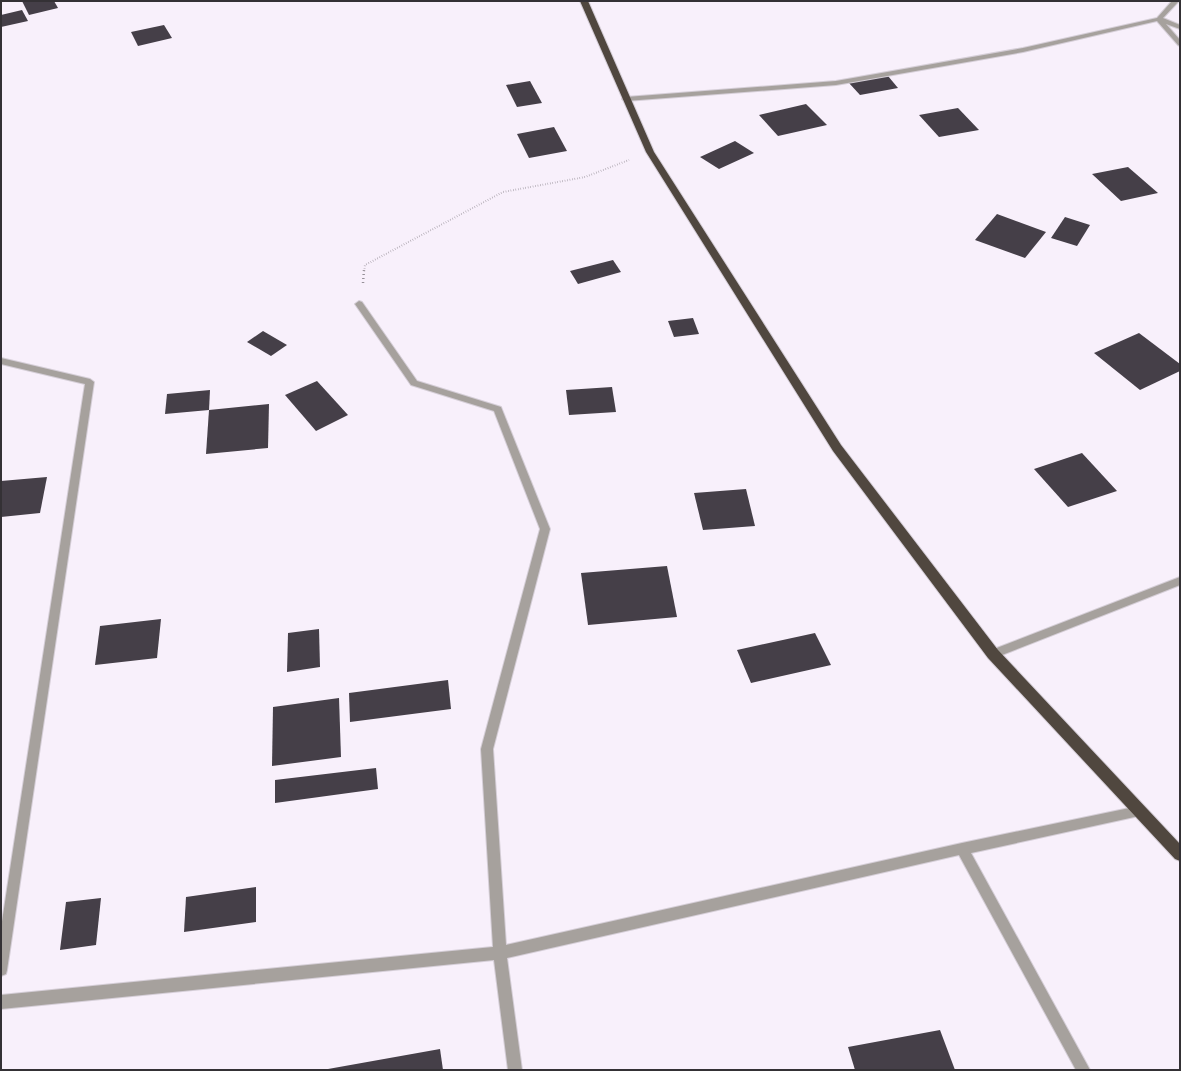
<svg xmlns="http://www.w3.org/2000/svg" width="1181" height="1071" viewBox="0 0 1181 1071" font-family="Spectral,serif">
	<style>
		.building { fill: #453f48 }
		.lines { fill: none; stroke-linecap: round; stroke-linejoin: round }
		.street-casing { stroke: #d5ced7; stroke-width: 2 }
		.highway-casing { stroke: #d5ced7; stroke-width: 2 }
		.path-far1 { stroke: #969098; stroke-width: 2; stroke-dasharray: 0.5 2; stroke-linecap: butt }
		.path { stroke: #969098; stroke-width: 2.5; stroke-dasharray: 1 3; stroke-linecap: butt }
		.street { fill: #a6a19d; fill-rule: evenodd }
		.highway { fill: #50473f; fill-rule: evenodd }
	</style>
	<rect width="100%" height="100%" fill="#f8f0fb"/>
	<!-- building -->
	<g class="building">
		<polygon points="22,1 54,1 58,8 29,15"/>
		<polygon points="22,10 28,21 1,27 1,15"/>
		<polygon points="164,25 172,38 138,46 131,32"/>
		<polygon points="888,76 898,88 860,95 849,83"/>
		<polygon points="530,81 542,103 517,107 506,85"/>
		<polygon points="806,104 827,125 778,136 759,115"/>
		<polygon points="958,108 979,130 939,137 919,115"/>
		<polygon points="554,127 567,151 529,158 517,134"/>
		<polygon points="735,141 754,153 719,169 700,157"/>
		<polygon points="1128,167 1158,193 1121,201 1092,174"/>
		<polygon points="997,214 1046,232 1025,258 975,240"/>
		<polygon points="1065,217 1090,225 1077,246 1051,238"/>
		<polygon points="613,260 621,272 578,284 570,271"/>
		<polygon points="693,318 699,334 674,337 668,321"/>
		<polygon points="263,331 287,345 271,356 247,342"/>
		<polygon points="1139,333 1180,364 1180,371 1140,390 1094,353"/>
		<polygon points="317,381 348,415 316,431 285,395"/>
		<polygon points="612,387 616,412 569,415 566,390"/>
		<polygon points="210,390 209,410 165,414 167,394"/>
		<polygon points="269,404 268,448 206,454 209,410"/>
		<polygon points="1082,453 1117,491 1068,507 1034,469"/>
		<polygon points="47,477 40,513 1,517 1,481"/>
		<polygon points="746,489 755,526 703,530 694,493"/>
		<polygon points="667,566 677,617 588,625 581,573"/>
		<polygon points="161,619 157,658 95,665 100,626"/>
		<polygon points="319,629 320,667 287,672 288,633"/>
		<polygon points="815,633 831,665 751,683 737,650"/>
		<polygon points="448,680 451,709 350,722 349,693"/>
		<polygon points="339,698 341,757 272,766 273,707"/>
		<polygon points="376,768 378,789 275,803 275,780"/>
		<polygon points="256,887 256,922 184,932 186,897"/>
		<polygon points="101,898 96,945 60,950 66,902"/>
		<polygon points="940,1030 955,1070 855,1070 848,1047"/>
		<polygon points="440,1049 443,1070 328,1070 328,1069"/>
	</g>
	<g class="lines">
		<!-- street casing -->
		<g class="street-casing">
			<g id="street">
				<polygon points="1172,1 1179,1 1163,18 1180,25 1180,29 1166,24 1180,40 1180,46 1178,45 1157,21 1023,52 836,85 626,101 622,99 626,97 836,81 1023,48 1157,18"/>
				<polygon points="359,301 362,302 417,381 501,407 550,529 493,749 506,945 962,843 1139,806 1143,807 1145,811 1143,815 1139,816 971,853 1090,1070 1076,1070 959,855 507,958 522,1070 508,1070 494,960 1,1009 1,995 493,947 481,749 540,529 494,411 411,385 355,304"/>
				<polygon points="1,358 90,379 94,382 7,970 6,974 1,976 1,928 85,384 1,364"/>
				<polygon points="1180,577 1180,585 997,657 993,658 989,657 988,654 989,651"/>
			</g>
		</g>
		<!-- highway casing -->
		<g class="highway-casing">
			<polygon id="highway" points="580,1 588,1 654,152 841,445 998,650 1180,844 1180,861 1175,859 988,658 833,451 646,152"/>
		</g>
		<!-- path-far1 -->
		<polyline class="path-far1" points="364,271 365,265 503,192 585,177 629,160"/>
		<!-- path -->
		<polyline class="path" points="363,283 364,270"/>
		<!-- street -->
		<use href="#street" class="street"/>
		<!-- highway -->
		<use href="#highway" class="highway"/>
	</g>
	<!-- border -->
	<rect width="1181" height="1071" fill="none" stroke="#343135" stroke-width="4"/>
</svg>
